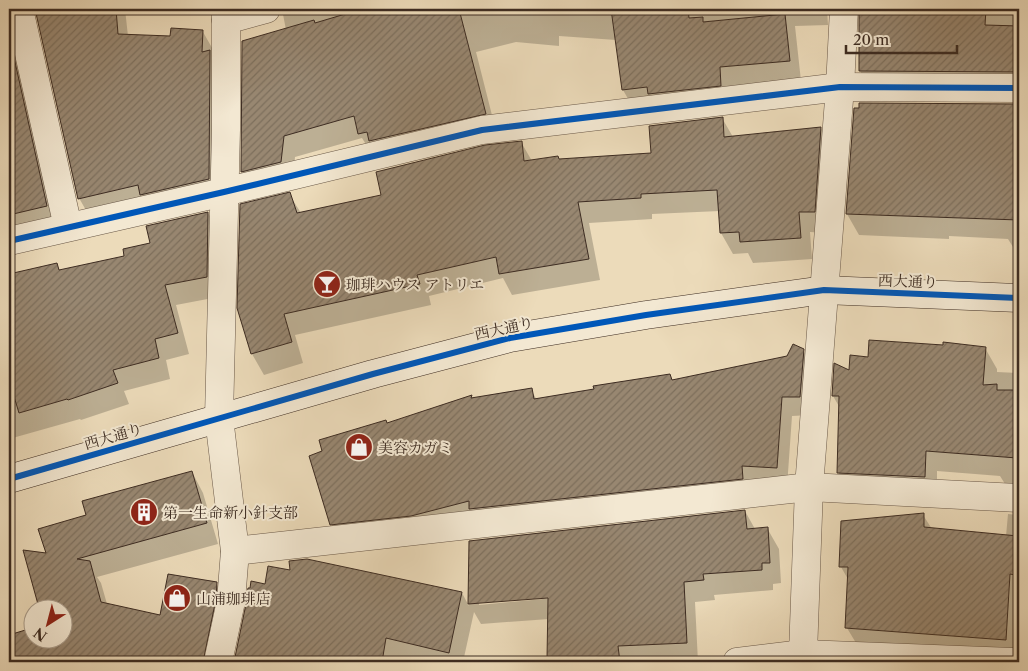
<svg xmlns="http://www.w3.org/2000/svg" width="1028" height="671" viewBox="0 0 1028 671" font-family="'Libre Caslon Text','Noto Serif JP',serif">
	<style>
		.shadow { fill: #0003; fill-rule: evenodd }
		.building { fill: url(#building-hatch); stroke: #3d2c22 }
		.lines { fill: none; stroke-linecap: round; stroke-linejoin: round }
		.street-casing { stroke: #695848; stroke-width: 29 }
		.secondary-casing { stroke: #3d2c22; stroke-width: 29 }
		.street { stroke: #f3e8d2; stroke-width: 28 }
		.secondary { stroke: #f3e8d2; stroke-width: 28 }
		.cycleway-casing { stroke: #f3e8d2; stroke-width: 9 }
		.cycleway { stroke: #0057b8; stroke-width: 6 }
		.labels { text-anchor: middle; dominant-baseline: central; stroke-width: 4; stroke-linejoin: round; paint-order: stroke }
		.street-label { font-size: 15px; fill: #3d2c22; stroke: #f3e8d2 }
		.poi-label { font-size: 15px; fill: #3d2c22; stroke: #f3e8d2; text-anchor: start }
	</style>
	<defs>
		<pattern id="building-hatch" width="6" height="6" patternUnits="userSpaceOnUse" patternTransform="scale(1.25)"><rect width="6" height="6" fill="#988771"/><path d="M-1 1l2-2M0 6l6-6M5 7l2-2" fill="none" stroke="#7d6f5c"/></pattern>
	</defs>
	<rect width="100%" height="100%" fill="#ecdbba"/>
	<filter id="stains"><feTurbulence type="fractalNoise" baseFrequency=".004" numOctaves="4"/><feColorMatrix values="0 0 0 0 .2 0 0 0 0 .09 0 0 0 0 .02 0 0 0 .5 -.17"/></filter>
	<radialGradient id="worn" r=".72"><stop offset=".6" stop-color="#630" stop-opacity="0"/><stop offset="1" stop-color="#630" stop-opacity=".3"/></radialGradient>
	<!-- shadow -->
	<g class="shadow">
		<polygon points="9,9 58,226 9,239"/>
		<polygon points="35,9 125,9 128,36 172,38 203,32 215,53 221,200 91,219 79,198"/>
		<polygon points="282,9 827,9 828,25 795,26 801,81 635,111 623,90 616,40 559,36 559,46 516,42 476,52 497,135 372,154 362,138 295,157 293,183 254,192 242,172 286,30"/>
		<polygon points="860,9 1019,10 1019,9 1019,93 872,92 860,71"/>
		<polygon points="861,104 1019,105 1019,247 1013,247 1008,239 949,236 949,239 859,235 847,214"/>
		<polygon points="722,118 733,137 821,128 833,149 826,233 810,232 812,259 753,263 748,253 733,254 721,233 720,211 652,214 652,219 589,223 600,280 512,295 503,278 429,296 431,305 295,335 303,363 264,375 252,354 239,308 289,194 301,213 383,196 521,142 532,161 652,154"/>
		<polygon points="208,213 220,233 218,297 176,305 189,354 166,360 170,379 124,391 129,404 81,420 80,419 9,439 9,275 57,265 60,271 126,257"/>
		<polygon points="985,348 997,369 997,372 1019,373 1019,497 1007,487 1000,476 937,471 937,498 850,493 838,472 840,408 833,396 851,372 869,358"/>
		<polygon points="803,350 814,370 811,415 792,416 787,487 342,543 331,524 387,424 471,396 473,399 531,390 537,400 670,375 673,381 788,357"/>
		<polygon points="192,472 203,493 218,544 97,577 101,583 107,604 161,617 216,583 228,604 206,662 201,653 198,654 203,662 9,662 9,637 32,629 32,638 62,638 62,608 41,608 25,551 47,555 87,516"/>
		<path d="M745,511L755,529L767,528L779,549L781,583L773,584V590L714,595L715,600L695,602L698,662H550L548,659L549,619L481,624L474,612L463,662H235L248,604L266,585L462,593L469,606L470,542ZM554,596V598L479,605V602Z"/>
		<polygon points="1008,514 1019,515 1019,662 859,648 847,628 849,581 841,567 923,515 932,529 1006,536"/>
	</g>
	<!-- building -->
	<g class="building">
		<polygon points="35,9 116,9 118,34 170,36 171,28 203,30 202,52 210,50 209,179 140,195 138,185 78,199"/>
		<polygon points="362,9 459,9 486,114 369,141 367,132 358,134 354,116 284,136 281,162 241,172 242,41 314,20 315,23"/>
		<polygon points="611,9 688,9 689,18 703,17 703,22 785,14 790,61 720,67 721,86 648,94 647,87 622,90"/>
		<polygon points="859,9 986,9 985,25 1019,26 1019,72 859,71"/>
		<polygon points="9,35 47,206 9,215"/>
		<polygon points="859,103 1019,104 1019,220 846,214 854,108 859,108"/>
		<polygon points="723,117 724,137 821,127 815,212 799,212 801,238 740,242 739,232 720,233 717,190 641,194 641,198 578,202 589,259 499,274 496,257 417,275 420,284 284,314 292,342 251,354 237,308 240,204 290,192 297,213 381,195 376,172 485,145 522,141 524,161 558,156 559,159 651,153 649,126"/>
		<polygon points="208,212 207,277 165,285 178,333 155,339 159,358 113,370 118,383 68,400 67,399 19,413 9,380 9,274 57,263 59,270 124,256 123,249 150,243 146,226"/>
		<polygon points="869,340 943,345 943,342 986,347 983,385 997,384 997,390 1018,390 1019,432 1017,458 926,451 925,477 837,473 839,396 832,396 834,363 849,370 850,355 868,357"/>
		<polygon points="793,344 804,349 800,397 782,397 777,468 742,466 743,479 469,509 469,501 411,516 330,525 309,456 322,451 319,440 386,420 387,423 472,395 471,398 532,388 534,399 594,389 593,386 670,374 672,380 787,356"/>
		<polygon points="192,471 207,523 77,559 90,561 101,602 160,615 168,574 217,582 216,599 203,662 9,662 9,635 32,628 32,638 62,638 62,608 39,608 23,550 46,553 38,529 86,515 82,501"/>
		<polygon points="745,510 747,529 768,527 770,563 762,563 762,570 703,574 704,580 684,582 687,643 618,646 620,662 582,662 582,661 547,659 548,598 468,604 469,541"/>
		<polygon points="924,513 924,527 1018,536 1015,575 1010,574 1006,640 845,628 848,567 839,567 841,521"/>
		<polygon points="307,559 462,592 449,653 386,638 382,662 234,662 246,604 248,588 250,588 251,581 265,584 268,566 290,570 289,561"/>
	</g>
	<g class="lines">
		<!-- street casing -->
		<g class="street-casing">
			<g id="street">
				<polyline points="19,9 68,227"/>
				<polyline points="226,20 266,9"/>
				<polyline points="9,241 224,192 482,130 840,87 1019,88"/>
				<polyline points="235,551 809,487 1019,498"/>
				<polyline points="803,654 809,487 840,87 844,9"/>
				<polyline points="218,662 231,601 235,551 219,418 226,130 226,9"/>
				<polyline points="737,662 803,654 1012,662"/>
			</g>
		</g>
		<!-- secondary casing -->
		<g class="secondary-casing">
			<polyline id="secondary" points="9,479 373,374 510,338 646,315 824,290 1019,298"/>
		</g>
		<!-- street -->
		<use href="#street" class="street"/>
		<!-- secondary -->
		<use href="#secondary" class="secondary"/>
		<!-- cycleway casing -->
		<g class="cycleway-casing">
			<g id="cycleway">
				<polyline points="9,241 224,192 482,130 840,87 1019,88"/>
				<polyline points="9,479 373,374 510,338 646,315 824,290 1019,298"/>
			</g>
		</g>
		<!-- cycleway -->
		<use href="#cycleway" class="cycleway"/>
	</g>
	<!-- icons -->
	<defs>
		<g id="bar-disc" transform="scale(1.4375)"><circle r="9.5" fill="#8f2418" stroke="#f3e8d2"/><path d="M-6-5H6L.8 .8V4.5H3.5V6h-7V4.5H-.8V.8Z" fill="#fff"/></g>
		<g id="shop-disc" transform="scale(1.4375)"><circle r="9.5" fill="#8f2418" stroke="#f3e8d2"/><path d="M-5-2.5h2.3a2.7 3.5 0 0 1 5.4 0H5L5.5 6h-11ZM-1.5-2.5h3a1.5 2.3 0 0 0-3 0Z" fill="#fff"/></g>
		<g id="building-disc" transform="scale(1.4375)"><circle r="9.5" fill="#8f2418" stroke="#f3e8d2"/><path d="M-4-6H4V6H1V3H-1V6H-4ZM-2.5-4.3h1.7v1.8h-1.7ZM.8-4.3h1.7v1.8H.8ZM-2.5-1h1.7V.8h-1.7ZM.8-1h1.7V.8H.8Z" fill="#fff"/></g>
	</defs>
	<g fill-rule="evenodd">
		<use href="#bar-disc" x="327" y="284"/>
		<use href="#shop-disc" x="359" y="447"/>
		<use href="#building-disc" x="144" y="512"/>
		<use href="#shop-disc" x="177" y="598"/>
	</g>
	<g class="labels">
		<!-- street labels -->
		<g class="street-label">
			<text transform="translate(908 281) rotate(2)">西大通り</text>
			<text transform="translate(504 328) rotate(-12)">西大通り</text>
			<text transform="translate(113 436) rotate(-16)">西大通り</text>
		</g>
		<!-- poi labels -->
		<g class="poi-label">
			<text x="346" y="284">珈琲ハウス アトリエ</text>
			<text x="378" y="447">美容カガミ</text>
			<text x="163" y="512">第一生命新小針支部</text>
			<text x="196" y="598">山浦珈琲店</text>
		</g>
	</g>
	<!-- margin -->
	<rect width="1028" height="671" fill="none" stroke="#ecdbba" stroke-width="30"/>
	<rect x="10" y="10" width="1008" height="651" fill="none" stroke="#3d2c22" stroke-width="2.5"/>
	<rect x="15" y="15" width="998" height="641" fill="none" stroke="#3d2c22"/>
	<!-- north arrow -->
	<g transform="translate(48 624) rotate(216)"><circle r="24" fill="#f3e8d2" stroke="#aa9d8c"/>
	<path d="M0-4L9 19L0 12L-9 19Z" fill="#8f2418"/>
	<text y="-8" font-size="14" font-weight="bold" text-anchor="middle" fill="#3d2c22">N</text>
	</g>
	<!-- scale -->
	<path d="M846 45v8h111v-8" fill="none" stroke="#3d2c22" stroke-width="2.5"/>
	<text x="853" y="45" font-size="15" fill="#3d2c22" stroke="#f3e8d2" stroke-width="4" paint-order="stroke">20 m</text>
	<rect width="100%" height="100%" filter="url(#stains)"/>
	<rect width="100%" height="100%" fill="url(#worn)"/>
</svg>
